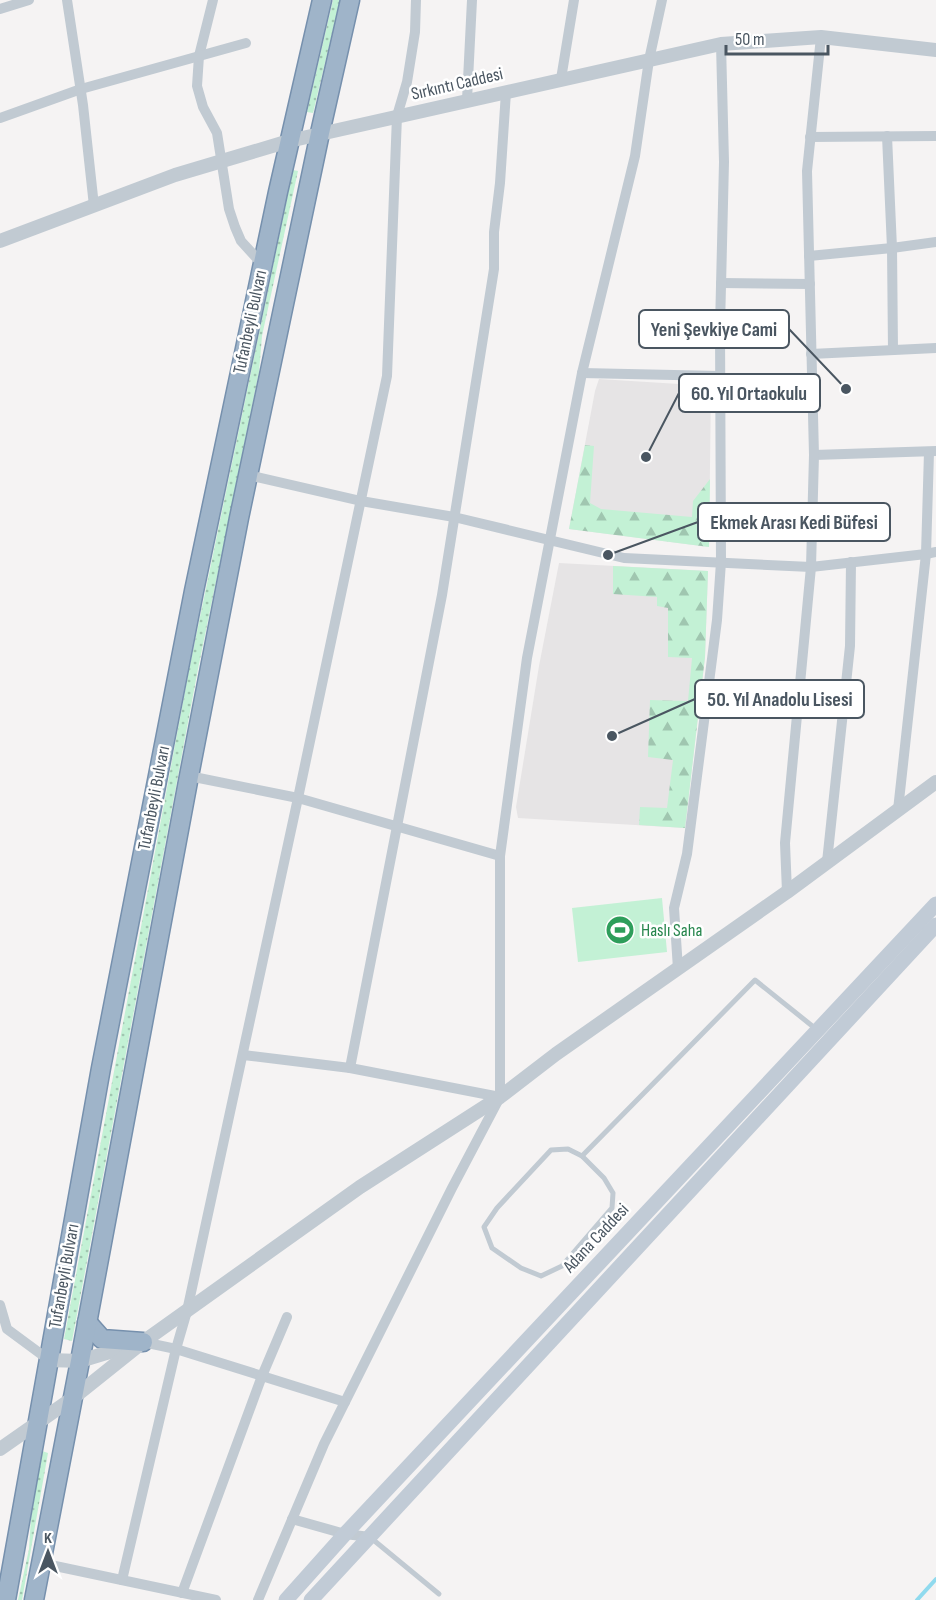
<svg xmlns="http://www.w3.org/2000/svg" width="936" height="1600" viewBox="0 0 936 1600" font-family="'Sofia Sans Condensed',sans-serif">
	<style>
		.education { fill: #e6e4e5 }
		.grass { fill: url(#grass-dots) }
		.forest { fill: url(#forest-firs) }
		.park { fill: #c3f1d5 }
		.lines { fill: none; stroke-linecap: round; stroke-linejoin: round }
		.stream { stroke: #90daee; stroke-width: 4 }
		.trunk-casing { stroke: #7690ad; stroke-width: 21 }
		.service { stroke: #c1cad2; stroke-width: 5 }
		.minor { stroke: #c1cad2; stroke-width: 10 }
		.tertiary { stroke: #c1cad2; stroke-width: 14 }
		.secondary { stroke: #c1cbd6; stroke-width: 15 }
		.trunk { stroke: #9fb4c9; stroke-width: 18 }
		.labels { text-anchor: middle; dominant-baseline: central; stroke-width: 5; stroke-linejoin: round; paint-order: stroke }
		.street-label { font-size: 18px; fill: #4a5661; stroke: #fff }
		.leisure-label { font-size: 18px; fill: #27864d; stroke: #fff; text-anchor: start }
		.leader { fill: none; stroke: #4a5661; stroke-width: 2 }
		.callout-dot { fill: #4a5661; stroke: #fff; stroke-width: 2 }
		.callout { fill: #fff; stroke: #4a5661; stroke-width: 2 }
		.callout-label { font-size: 20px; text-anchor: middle; font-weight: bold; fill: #4a5661 }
	</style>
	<defs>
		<pattern id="grass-dots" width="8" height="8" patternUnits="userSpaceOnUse" patternTransform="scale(1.5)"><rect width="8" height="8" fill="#c3f1d5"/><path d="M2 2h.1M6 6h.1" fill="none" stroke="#a0c6b0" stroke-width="1.8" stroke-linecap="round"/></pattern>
		<pattern id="forest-firs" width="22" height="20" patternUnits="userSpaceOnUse" patternTransform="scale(1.5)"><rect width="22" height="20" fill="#c3f1d5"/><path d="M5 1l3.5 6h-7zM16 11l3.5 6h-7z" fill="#a0c6b0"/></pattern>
	</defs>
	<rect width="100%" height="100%" fill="#f5f3f3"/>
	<!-- education -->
	<g class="education">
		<polygon points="599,379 711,386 709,547 569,529 595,391"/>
		<polygon points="559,563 708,571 705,657 685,828 518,818 516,807 539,666"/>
	</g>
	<!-- grass -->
	<g class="grass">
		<polygon points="333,0 340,0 313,113 307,112"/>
		<polygon points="293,170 298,171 262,336 259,372 198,669 72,1341 64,1339 189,670"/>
		<polygon points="42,1451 48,1453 22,1600 18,1600 29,1549 31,1518"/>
	</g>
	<!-- forest -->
	<g class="forest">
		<polygon points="585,445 594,446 590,503 601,509 692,517 693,501 710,479 709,547 569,529"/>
		<polygon points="613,566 708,571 705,657 685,828 639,825 640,807 667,808 673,760 648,757 650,700 688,701 692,658 668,657 668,608 657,606 657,597 613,594"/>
	</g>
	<!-- park -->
	<polygon class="park" points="662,898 667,952 578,962 572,908"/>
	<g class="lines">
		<!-- stream -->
		<polyline class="stream" points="917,1600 936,1579"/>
		<!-- trunk casing -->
		<g class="trunk-casing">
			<g id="trunk">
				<polyline points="87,1322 102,1339 143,1342"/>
				<polyline points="6,1600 101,1068 194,591 278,192 322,0"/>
				<polyline points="34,1600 80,1361 189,776 239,518 320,133 350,0"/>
			</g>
		</g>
		<!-- service -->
		<g class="service">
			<polygon points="568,1149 582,1156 604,1178 613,1193 612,1208 562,1266 541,1276 521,1268 492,1248 484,1227 497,1208 551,1150"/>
			<polyline points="582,1156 755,980 816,1029"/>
			<polyline points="371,1538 439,1594"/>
		</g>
		<!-- minor -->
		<g class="minor">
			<polyline points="67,0 83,105 94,206"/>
			<polyline points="213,0 199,56 197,86 203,107 217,133 229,209 235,227 241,241 262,264"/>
			<polyline points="0,9 29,0"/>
			<polyline points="561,79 574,0"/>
			<polyline points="467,100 472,0"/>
			<polyline points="0,118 81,89 246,43"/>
			<polyline points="887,136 892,248 893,350"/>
			<polyline points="810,137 936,136"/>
			<polyline points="809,256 892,248 936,242"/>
			<polyline points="721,283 810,284"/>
			<polyline points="811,354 936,348"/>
			<polyline points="582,373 720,376"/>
			<polyline points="814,455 936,451"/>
			<polyline points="248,475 361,501 454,517 624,558 811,567 926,554 936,552"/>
			<polyline points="189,776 298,798 500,856"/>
			<polyline points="898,810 926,554 929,452"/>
			<polyline points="827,862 850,646 851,562"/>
			<polyline points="787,892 785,843 811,567 814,455 807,171 821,37"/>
			<polyline points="678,969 674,908 687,854 717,620 721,562 720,327 724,162 721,44"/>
			<polyline points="243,1055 350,1068 500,1097"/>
			<polyline points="350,1068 442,595 494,269 494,232 500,183 506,92"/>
			<polyline points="0,1305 7,1329 49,1360"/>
			<polyline points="143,1342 176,1349 345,1402"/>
			<polyline points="292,1519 345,1534 370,1537"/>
			<polyline points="41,1563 216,1600"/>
			<polyline points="122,1580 176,1349 187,1311 298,798 387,376 397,116 407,82 415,32 416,0"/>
			<polyline points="182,1593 262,1376 287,1317"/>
			<polyline points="258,1600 324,1444 452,1188 500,1097 500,856 527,658 582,373 635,156 649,60 662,0"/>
		</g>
		<!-- tertiary -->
		<g class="tertiary">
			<polyline points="0,241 175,175 289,141 721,44 821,37 936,50"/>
			<polyline points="49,1360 80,1361 136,1344"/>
			<polyline points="0,1449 73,1398 143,1342 360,1187 500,1097 556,1054 787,892 936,782"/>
		</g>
		<!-- secondary -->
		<g class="secondary">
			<polyline points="286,1600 345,1534 936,904"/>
			<polyline points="311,1600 936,925"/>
		</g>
		<!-- trunk -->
		<use href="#trunk" class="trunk"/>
	</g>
	<!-- icons -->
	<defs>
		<g id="stadium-disc" transform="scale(1.5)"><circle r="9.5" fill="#2e9e5b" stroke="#fff"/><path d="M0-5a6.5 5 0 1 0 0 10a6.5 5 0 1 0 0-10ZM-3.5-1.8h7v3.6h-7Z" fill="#fff"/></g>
	</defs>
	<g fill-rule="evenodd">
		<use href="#stadium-disc" x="620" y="930"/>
	</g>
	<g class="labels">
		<!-- street labels -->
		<g class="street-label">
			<text transform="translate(457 84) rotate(-13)">Sırkıntı Caddesi</text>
			<text transform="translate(250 322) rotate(-78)">Tufanbeyli Bulvarı</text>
			<text transform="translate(154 798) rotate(-79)">Tufanbeyli Bulvarı</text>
			<text transform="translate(596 1238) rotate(-47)">Adana Caddesi</text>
			<text transform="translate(64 1276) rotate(-80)">Tufanbeyli Bulvarı</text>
		</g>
		<!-- leisure labels -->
		<g class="leisure-label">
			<text x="641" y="930">Haslı Saha</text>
		</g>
	</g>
	<!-- callouts -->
	<path class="leader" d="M846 389L789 329M646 457L679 393M608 555L698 522M612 736L695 699"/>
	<g class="callout-dot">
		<circle cx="846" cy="389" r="6"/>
		<circle cx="646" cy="457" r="6"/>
		<circle cx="608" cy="555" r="6"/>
		<circle cx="612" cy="736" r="6"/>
	</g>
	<g class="callout">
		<rect x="639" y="310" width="150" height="38" rx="6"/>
		<rect x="679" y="374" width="141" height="38" rx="6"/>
		<rect x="698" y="503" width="192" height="38" rx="6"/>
		<rect x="695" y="680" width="169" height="38" rx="6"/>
	</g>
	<g class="callout-label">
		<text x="714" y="336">Yeni Şevkiye Cami</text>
		<text x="749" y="400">60. Yıl Ortaokulu</text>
		<text x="794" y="529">Ekmek Arası Kedi Büfesi</text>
		<text x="780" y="706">50. Yıl Anadolu Lisesi</text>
	</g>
	<!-- north arrow -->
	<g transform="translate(48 1552)" stroke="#ffffff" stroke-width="4.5" paint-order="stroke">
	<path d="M0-4.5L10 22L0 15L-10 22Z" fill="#4a5661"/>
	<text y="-9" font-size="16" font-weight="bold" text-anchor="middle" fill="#4a5661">K</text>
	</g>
	<!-- scale -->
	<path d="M726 45v9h102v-9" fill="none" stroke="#4a5661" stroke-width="3"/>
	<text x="735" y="45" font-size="18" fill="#4a5661" stroke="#ffffff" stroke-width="4.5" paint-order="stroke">50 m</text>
</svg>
